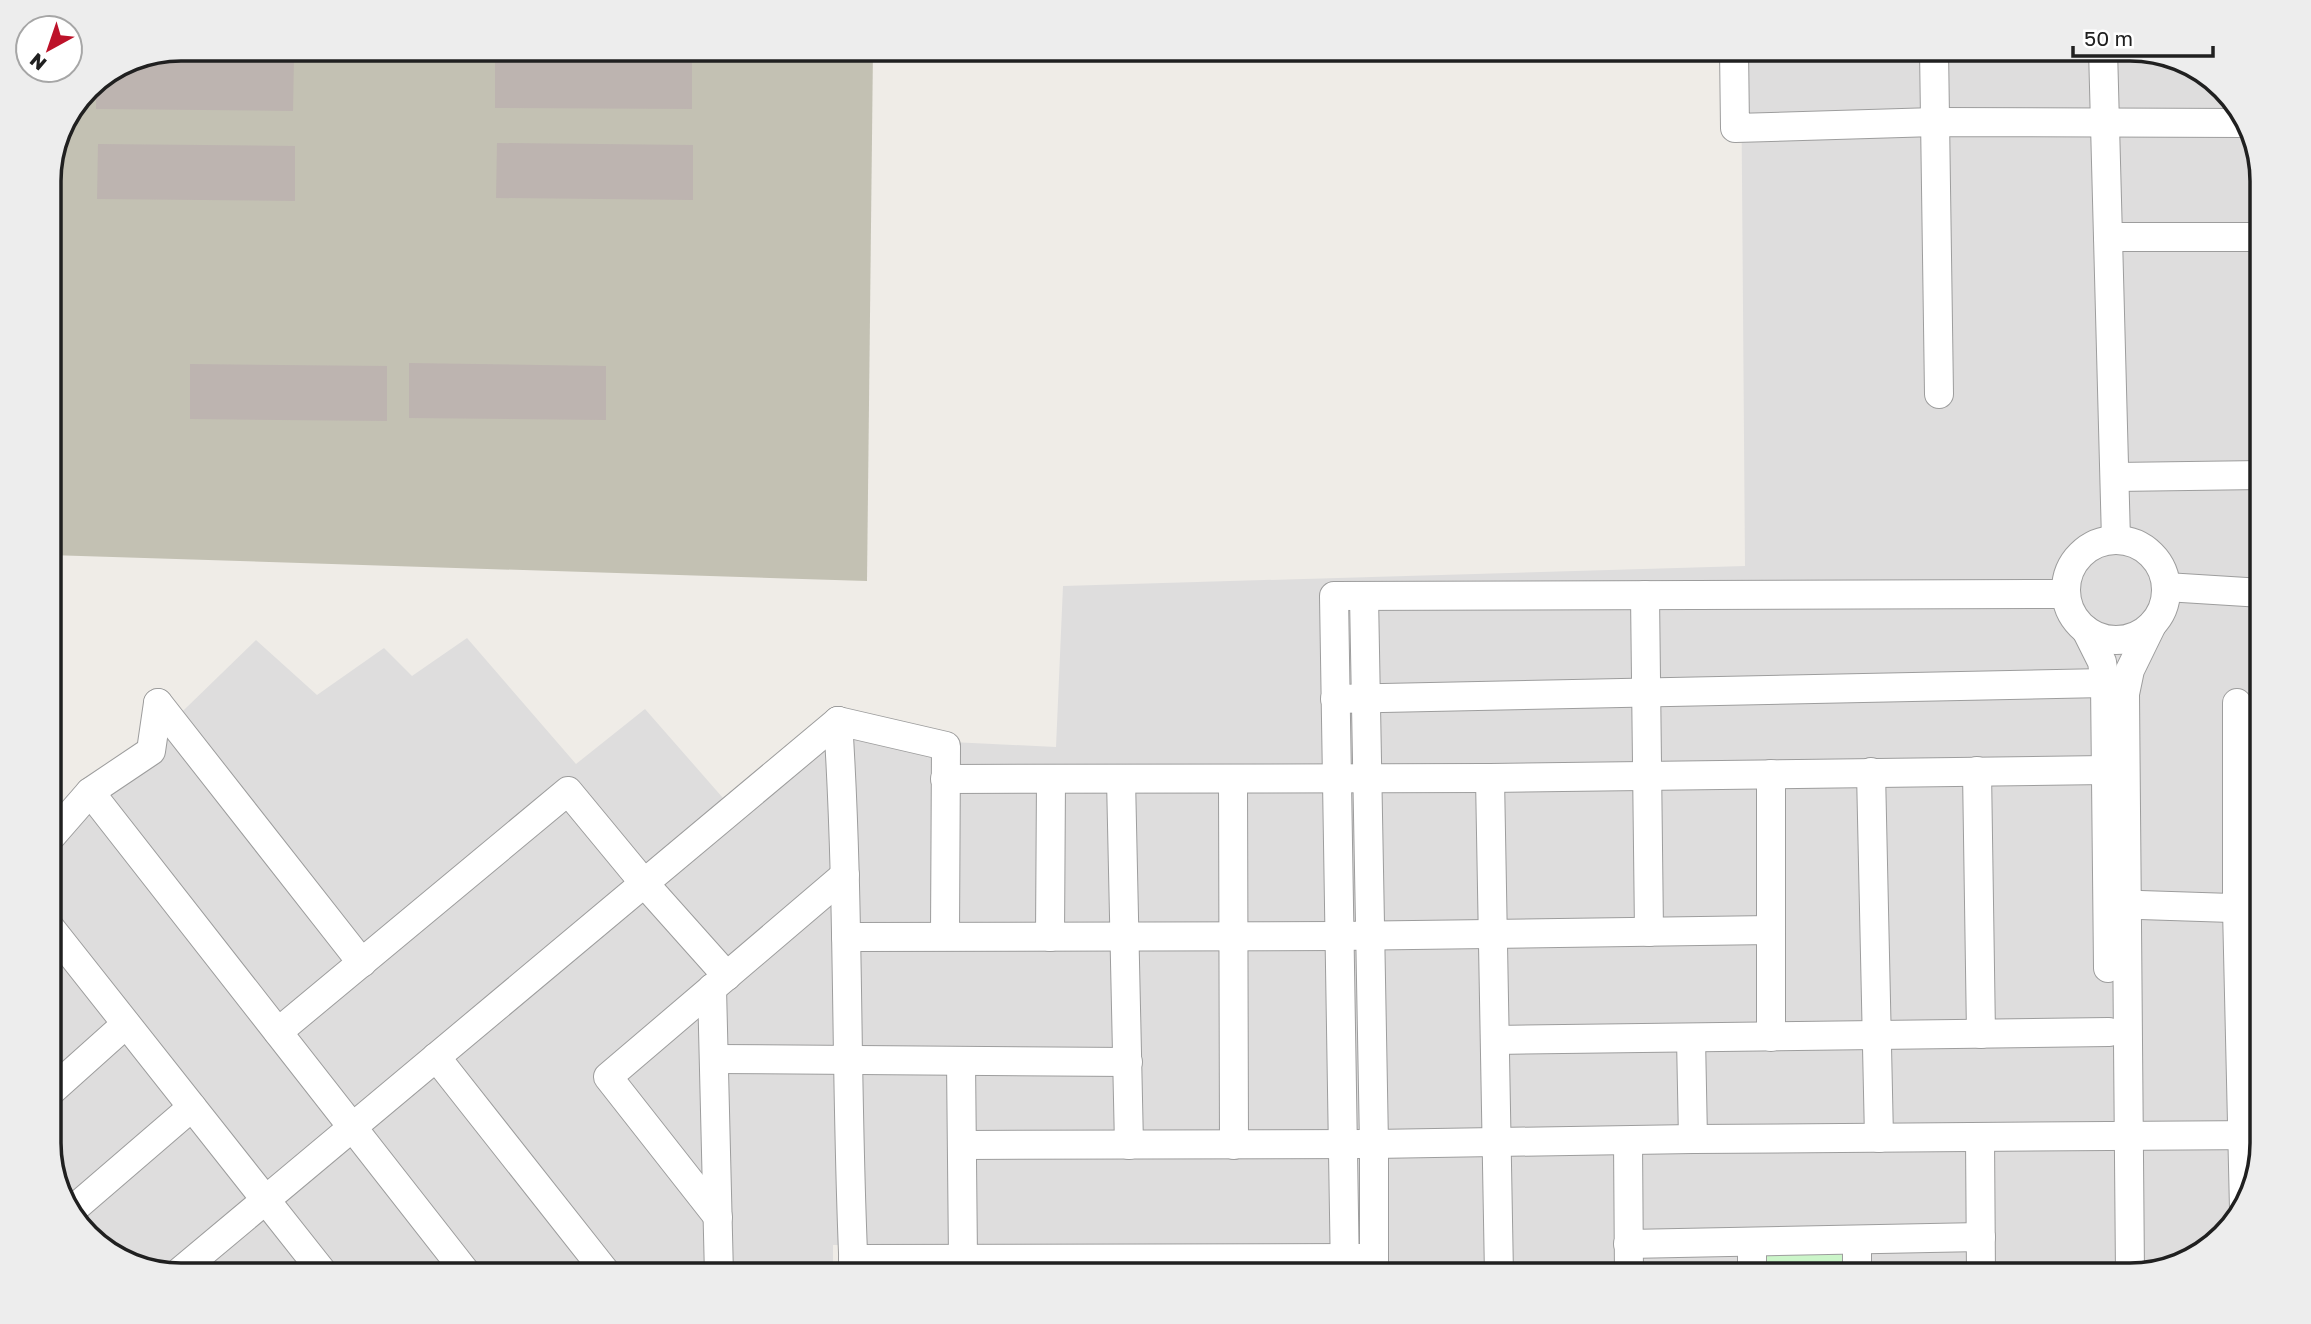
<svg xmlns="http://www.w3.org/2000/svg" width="2311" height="1324" viewBox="0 0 2311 1324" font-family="'Golos Text',sans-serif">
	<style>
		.residential { fill: #dedddd }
		.construction { fill: #c3c1b3 }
		.park { fill: #cbf5c9 }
		.building { fill: #bdb4b0 }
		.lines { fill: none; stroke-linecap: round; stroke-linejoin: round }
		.minor-casing { stroke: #9d9d9d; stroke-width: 30 }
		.minor { stroke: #fff; stroke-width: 28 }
		.rim { fill: none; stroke: #202020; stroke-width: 3.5 }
	</style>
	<rect width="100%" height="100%" fill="#efece7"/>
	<!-- residential -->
	<polygon class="residential" points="1741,49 2130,49 2195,67 2240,108 2262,173 2262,1143 2244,1208 2196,1257 2130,1275 1380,1275 1379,1252 833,1245 833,1275 181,1275 116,1257 67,1209 49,1151 49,841 256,640 317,695 384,648 412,676 467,638 576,764 645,709 737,814 829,736 1056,747 1063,586 1745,566"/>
	<!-- construction -->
	<polygon class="construction" points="181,49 873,49 867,581 49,555 49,173 88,88 131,59"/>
	<!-- park -->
	<polygon class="park" points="1763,1251 1846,1252 1846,1275 1763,1275"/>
	<!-- building -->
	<g class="building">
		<polygon points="495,54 692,55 692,109 495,108"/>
		<polygon points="150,55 294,57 293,111 96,109 96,82 131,59"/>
		<polygon points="497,143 693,145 693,200 496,198"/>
		<polygon points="98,144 295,146 295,201 97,199"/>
		<polygon points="409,363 606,366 606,420 409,418"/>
		<polygon points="190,364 387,366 387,421 190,419"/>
	</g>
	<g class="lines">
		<!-- minor casing -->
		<g class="minor-casing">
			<g id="minor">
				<polyline points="1734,49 1735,128 1935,122 2245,123"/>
				<polyline points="1934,49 1939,394"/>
				<polyline points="2103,49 2116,540"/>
				<polyline points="2108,237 2262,237"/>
				<polyline points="2115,477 2262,475"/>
				<circle cx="2116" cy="590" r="50"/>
				<polyline points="2166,587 2262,593"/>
				<polyline points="1645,595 1649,932"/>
				<polyline points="1364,596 1374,1144 1374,1275"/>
				<polyline points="2086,630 2102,662 2105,683 2108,968"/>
				<polyline points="1335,699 2105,683"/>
				<polyline points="158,703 362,963"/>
				<polyline points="2237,703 2237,909 2244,1209"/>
				<path d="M838,721C850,905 845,1090 854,1275"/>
				<polyline points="838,721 946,746 945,936"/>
				<polyline points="1977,771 1981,1034"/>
				<polyline points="1871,772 1879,1138"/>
				<polyline points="1771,774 1771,1037"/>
				<polyline points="1490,778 1499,1275"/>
				<polyline points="945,779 1490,778 2106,770"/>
				<polyline points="1121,779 1129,1145"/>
				<polyline points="1233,780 1234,1145"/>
				<polyline points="90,792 468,1275"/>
				<polyline points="49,839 90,792 151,751 158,703"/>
				<polyline points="2110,904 2262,909"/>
				<polyline points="49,926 325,1275"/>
				<polyline points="846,937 1338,936 1771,930"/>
				<polyline points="1050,937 1051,779"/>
				<polyline points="712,988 719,1275"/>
				<polyline points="278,1032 568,791 644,883 727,976"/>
				<polyline points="1691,1038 1693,1139"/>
				<polyline points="1495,1040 2109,1032"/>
				<polyline points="436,1057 608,1275"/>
				<polyline points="714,1059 1128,1062"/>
				<polyline points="961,1061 963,1259"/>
				<polyline points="49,1093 126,1024"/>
				<polyline points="1980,1137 1981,1275"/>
				<polyline points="1628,1141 1629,1275"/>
				<polyline points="962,1145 1374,1144 1693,1139 2262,1135"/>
				<polyline points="70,1212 192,1107"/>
				<polyline points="718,1217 608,1077 845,875"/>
				<polyline points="1857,1240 1857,1275"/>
				<polyline points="1752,1242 1752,1275"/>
				<polyline points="1628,1244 1981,1237"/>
				<polyline points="853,1259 1361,1258"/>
				<polyline points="177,1274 838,721"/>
				<polyline points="1345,1275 1334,596 2066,594"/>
				<polyline points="2130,1275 2125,694 2130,670 2152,625"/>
			</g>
		</g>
		<!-- minor -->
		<use href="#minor" class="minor"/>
	</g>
	<!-- crop -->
	<path d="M0 0H2311V1324H0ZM181 61H2130A120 120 0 0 1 2250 181V1143A120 120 0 0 1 2130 1263H181A120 120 0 0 1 61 1143V181A120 120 0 0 1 181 61Z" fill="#ededed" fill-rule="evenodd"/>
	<path class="rim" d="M181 61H2130A120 120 0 0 1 2250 181V1143A120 120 0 0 1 2130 1263H181A120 120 0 0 1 61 1143V181A120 120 0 0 1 181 61Z"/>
	<!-- north arrow -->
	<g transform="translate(49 49) rotate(220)"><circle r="33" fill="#ffffff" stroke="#a6a6a6" stroke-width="2"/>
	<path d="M0-5L12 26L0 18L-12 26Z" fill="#bd1229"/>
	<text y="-10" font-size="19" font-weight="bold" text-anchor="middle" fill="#202020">N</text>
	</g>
	<!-- scale -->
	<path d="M2073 46v10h140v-10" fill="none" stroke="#202020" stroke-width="3.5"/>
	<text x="2084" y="46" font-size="21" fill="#202020" stroke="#ffffff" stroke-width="5" paint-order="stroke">50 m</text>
</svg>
